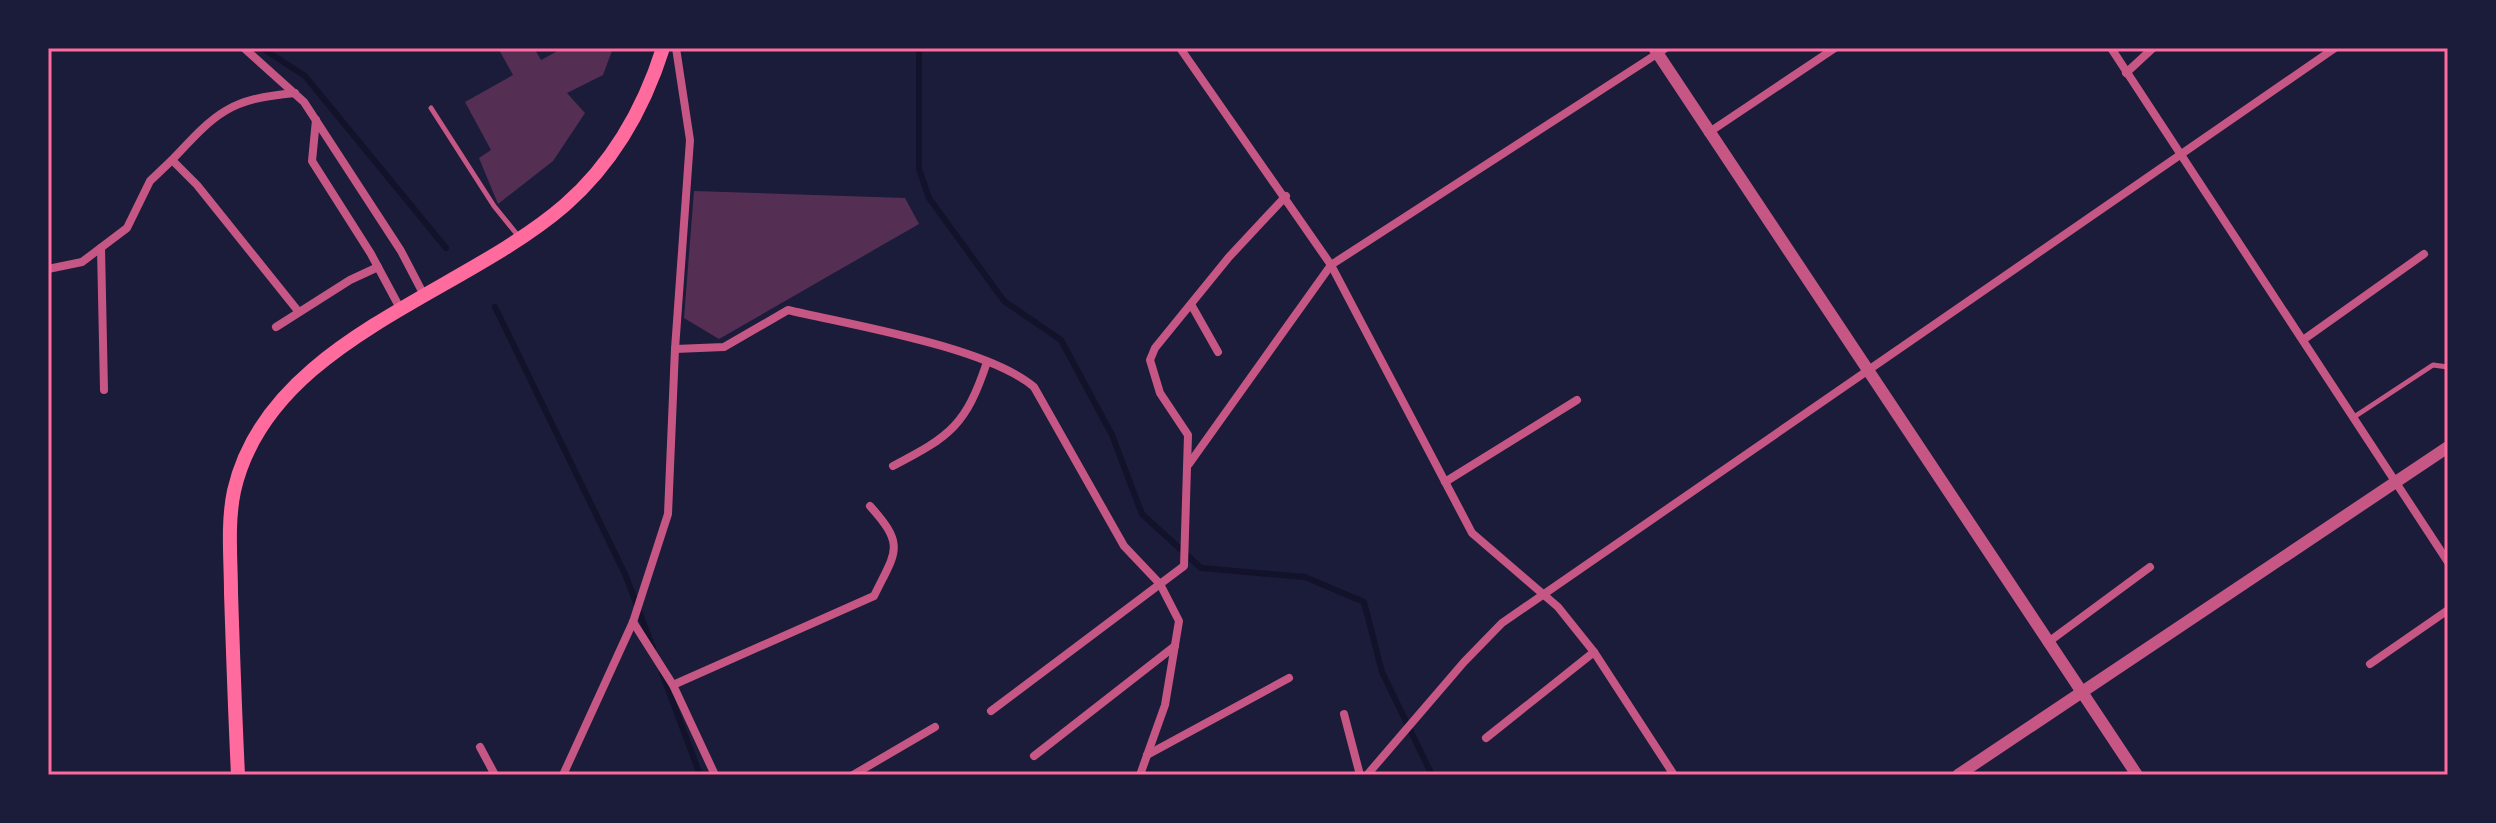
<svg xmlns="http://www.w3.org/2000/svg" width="2496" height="823" viewBox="0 0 2496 823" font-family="'Space Grotesk',sans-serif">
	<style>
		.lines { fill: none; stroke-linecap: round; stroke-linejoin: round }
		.stream { stroke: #12122b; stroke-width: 6 }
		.building { fill: #542f53 }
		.service { stroke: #c65784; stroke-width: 5 }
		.minor { stroke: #c65784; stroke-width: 8 }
		.tertiary { stroke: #c65784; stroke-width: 12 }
		.primary { stroke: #ff6b9d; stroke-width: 14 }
		.neatline { fill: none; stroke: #ff6b9d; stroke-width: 3 }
	</style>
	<rect width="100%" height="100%" fill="#1b1b3a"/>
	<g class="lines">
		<!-- stream -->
		<g class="stream">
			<polyline points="262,48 305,76 446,248"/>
			<polyline points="919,48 919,169 929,198 1004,301 1061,340 1112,435 1142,514 1201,568 1305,577 1364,602 1382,672 1432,775"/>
			<polyline points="495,307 625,574 653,648"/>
			<polyline points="662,673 700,775"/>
		</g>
	</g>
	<!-- building -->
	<g class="building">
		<polygon points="498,48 534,48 541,60 563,48 613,48 603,75 567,93 585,113 553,161 498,204 479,158 491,150 465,102 513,75"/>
		<polygon points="694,191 905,198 919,224 719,339 684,318"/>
	</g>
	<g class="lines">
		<!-- service -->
		<g class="service">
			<polyline points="431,108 494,206 520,238"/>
			<polyline points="2354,417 2433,365 2448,367"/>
		</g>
		<!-- minor -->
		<g class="minor">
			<polyline points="244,48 304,102 401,251 425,297"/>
			<polyline points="1180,48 1331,265 1472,533 1558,607 1594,652 1674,775"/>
			<polyline points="2111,48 2448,562"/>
			<polyline points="2126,73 2153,48"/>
			<polyline points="316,120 312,161 371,254 401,310"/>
			<polyline points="1708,133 1835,48"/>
			<path d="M172,160C216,113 228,99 295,93"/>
			<polyline points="101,248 104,390"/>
			<polyline points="48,269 82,262 127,228 150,181 172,160 197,185 298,311"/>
			<polyline points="1192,306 1218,352"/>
			<polyline points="276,327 350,280 378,267"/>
			<polyline points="2303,340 2424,254"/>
			<path d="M675,349L724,347L788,310C851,325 987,347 1034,387L1124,546L1160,584L1179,621L1165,705L1140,775"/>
			<polyline points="1189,464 1331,265 1666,48"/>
			<path d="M893,466C951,436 966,425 987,362"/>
			<polyline points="1445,482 1577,400"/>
			<polyline points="633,622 673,685 715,775"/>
			<polyline points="2047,643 2150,567"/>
			<polyline points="2370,664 2448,610"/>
			<path d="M673,685L874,596C896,551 906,546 870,506"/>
			<polyline points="991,711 1184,566 1188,435 1160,393 1150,360 1155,348 1229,257 1286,196"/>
			<polyline points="1344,714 1360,775"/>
			<polyline points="1486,738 1594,652"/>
			<polyline points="480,747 495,775"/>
			<polyline points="1147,755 1289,678"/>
			<polyline points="1034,756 1175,646"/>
			<polyline points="563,775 633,622 668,514 675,349 690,140 676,48"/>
			<polyline points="853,775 935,727"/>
			<polyline points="1367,775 1464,662 1502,623 2335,48"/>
		</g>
		<!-- tertiary -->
		<g class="tertiary">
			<polyline points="1654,48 2137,775"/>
			<polyline points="1958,775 2448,447"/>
		</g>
		<!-- primary -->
		<path class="primary" d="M238,775C235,714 233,654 231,593C231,560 227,524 234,491C268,341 460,296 565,205C613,163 644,108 663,48"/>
	</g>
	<!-- border -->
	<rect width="2496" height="823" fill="none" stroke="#1b1b3a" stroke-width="100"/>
	<rect x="50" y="50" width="2396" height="723" class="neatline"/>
</svg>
